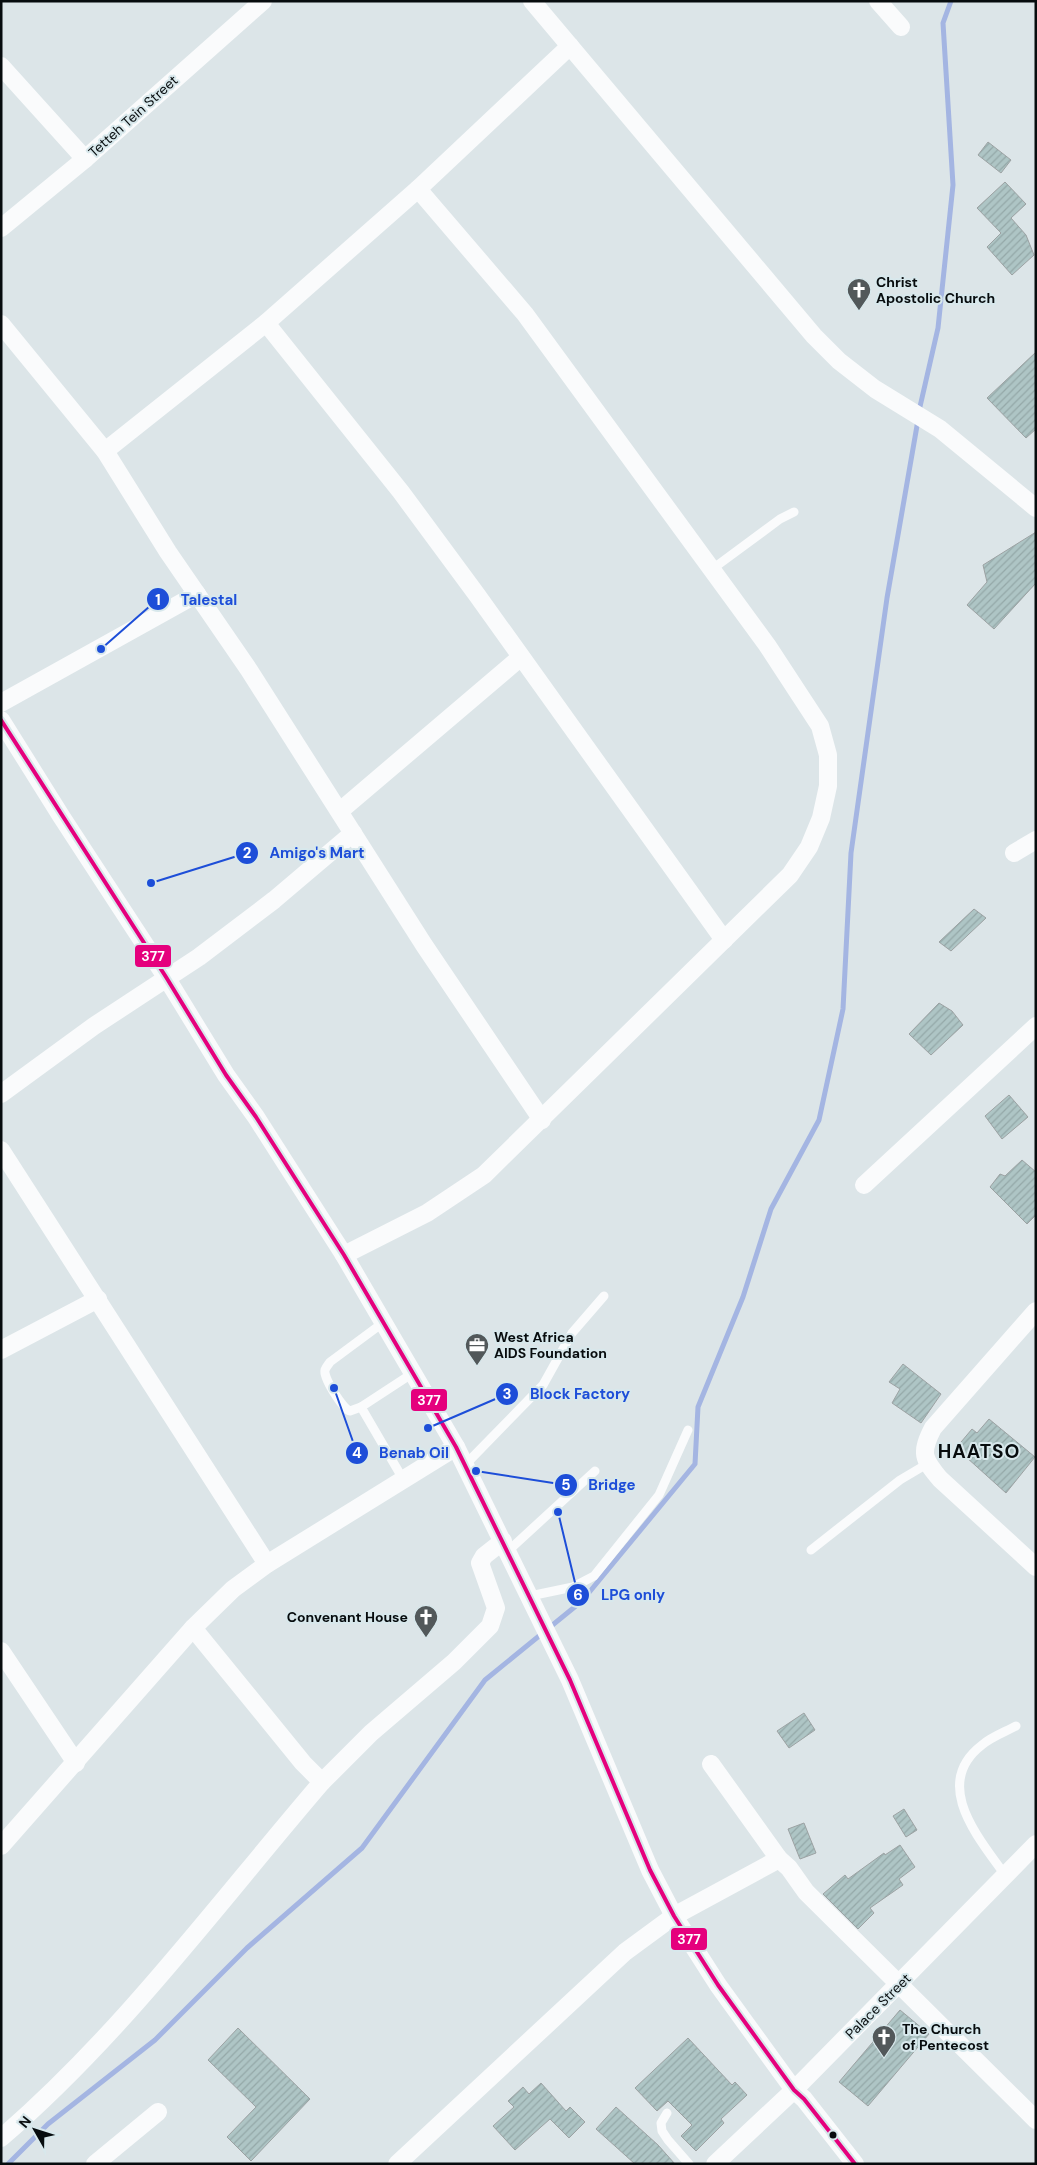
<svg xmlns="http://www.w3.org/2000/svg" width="1037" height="2165" viewBox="0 0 1037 2165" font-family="'DM Sans',sans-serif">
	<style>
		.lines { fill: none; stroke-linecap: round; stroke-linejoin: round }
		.stream { stroke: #a4b5e2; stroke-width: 5 }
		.building { fill: url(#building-hatch); stroke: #9ca2a3 }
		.service { stroke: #fafbfc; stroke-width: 9 }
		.minor { stroke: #fafbfc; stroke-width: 18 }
		.bus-1-casing { stroke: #d8e8ec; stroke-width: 8 }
		.bus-1 { stroke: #e5007d; stroke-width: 4 }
		.bus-dot { fill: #070c0e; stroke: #d8e8ec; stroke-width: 2 }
		.labels { text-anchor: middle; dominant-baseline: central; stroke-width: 4; stroke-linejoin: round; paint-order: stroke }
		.street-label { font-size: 14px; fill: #070c0e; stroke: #d8e8ec }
		.poi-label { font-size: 14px; font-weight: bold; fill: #070c0e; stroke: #d8e8ec; text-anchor: start }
		.district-label { font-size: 19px; font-weight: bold; letter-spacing: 1px; fill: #070c0e; stroke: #d8e8ec }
		.leader { fill: none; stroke: #1d4ed8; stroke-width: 2 }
		.callout-dot { fill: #1d4ed8; stroke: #d8e8ec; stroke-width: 2 }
		.mark-label { font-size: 15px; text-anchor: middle; font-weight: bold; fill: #fff }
		.callout-label { font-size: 15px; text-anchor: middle; font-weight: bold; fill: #1d4ed8; stroke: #d8e8ec; stroke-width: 4; stroke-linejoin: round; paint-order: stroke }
		.line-badge { stroke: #d8e8ec; stroke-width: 2 }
		.badge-label { font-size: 14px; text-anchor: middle; font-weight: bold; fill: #fff }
	</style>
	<defs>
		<pattern id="building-hatch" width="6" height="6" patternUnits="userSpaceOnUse" patternTransform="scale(1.25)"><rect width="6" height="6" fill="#aec5c5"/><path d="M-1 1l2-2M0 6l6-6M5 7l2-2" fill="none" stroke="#94a8a8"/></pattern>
	</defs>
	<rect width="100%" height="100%" fill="#dce5e8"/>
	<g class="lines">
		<!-- stream -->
		<g class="stream">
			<polyline points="919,411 938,328 953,185 943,23 951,1"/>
			<polyline points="8,2164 48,2124 155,2040 247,1948 362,1848 485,1680 582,1601 695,1464 698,1407 743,1297 771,1209 819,1120 843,1009 851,853 887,598 918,420"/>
		</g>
	</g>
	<!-- building -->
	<g class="building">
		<polygon points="988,142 1011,160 1001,173 978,155"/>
		<polygon points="1005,182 1026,204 1011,218 1026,235 1034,255 1012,275 987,247 1001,233 977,208"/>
		<polygon points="1036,352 1036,429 1026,438 987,398"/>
		<polygon points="1036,532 1036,583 994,629 967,605 987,582 983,565"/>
		<polygon points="974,909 986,918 951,951 939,942"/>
		<polygon points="939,1003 952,1011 963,1025 931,1055 909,1034"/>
		<polygon points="1009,1095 1028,1117 1002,1139 985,1116"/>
		<polygon points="1022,1160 1036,1172 1036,1215 1027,1224 990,1187 1000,1174 1005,1176"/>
		<polygon points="903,1364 941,1394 921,1423 892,1403 900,1389 889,1382"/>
		<polygon points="989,1419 1035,1457 1006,1493 956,1448 972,1429 977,1433"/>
		<polygon points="804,1713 815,1730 789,1748 777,1731"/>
		<polygon points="904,1809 917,1830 906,1837 893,1816"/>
		<polygon points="804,1823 816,1853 800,1859 788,1829"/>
		<polygon points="900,1845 915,1867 899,1879 903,1885 870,1908 874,1913 858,1929 823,1894 845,1875 848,1879 884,1853 885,1855"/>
		<polygon points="900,2010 929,2034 868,2106 839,2082"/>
		<polygon points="238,2028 310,2099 251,2161 227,2137 256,2107 208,2060"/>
		<polygon points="688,2038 732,2085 735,2082 747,2095 721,2119 724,2123 696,2151 681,2136 692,2125 668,2101 657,2111 635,2088"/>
		<polygon points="541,2083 566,2111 570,2107 585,2122 569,2138 550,2119 515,2150 493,2126 514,2107 508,2101 523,2087 529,2094"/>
		<polygon points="616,2107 658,2145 675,2164 635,2164 596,2129"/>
	</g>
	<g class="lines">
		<!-- service -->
		<g class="service">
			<polyline points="711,570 780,519 794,512"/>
			<path d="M384,1322L330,1362C328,1365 326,1367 325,1370C323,1378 343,1409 350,1411L361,1407L413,1373"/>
			<polyline points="361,1407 403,1479"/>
			<polyline points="465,1465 543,1385 572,1333 604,1296"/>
			<polyline points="811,1550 900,1480 927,1464"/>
			<polyline points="508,1551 595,1471"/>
			<polyline points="530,1596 573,1587 594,1576 659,1495 688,1430"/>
			<path d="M1005,1875C979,1838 931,1784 982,1745C991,1737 1005,1732 1016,1726"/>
			<polyline points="667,2113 661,2123 662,2131 668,2140 689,2164"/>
		</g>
		<!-- minor -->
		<g class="minor">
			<polyline points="532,1 814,336 839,361 875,389 940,429 1036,508"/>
			<polyline points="878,1 901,27"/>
			<polyline points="1,66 85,159"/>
			<polyline points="1,228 85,159 263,1"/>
			<polyline points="266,323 401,492 477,595 724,940"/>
			<polyline points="1,324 105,451 168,552 249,670 424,945 542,1120"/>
			<polyline points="105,451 266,323 418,189 570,46"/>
			<polyline points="1,703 197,594"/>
			<polyline points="1,720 61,816 166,977 226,1075 256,1117 344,1255 456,1447 570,1680 650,1870 674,1916 718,1985 794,2090 804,2099 855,2164"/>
			<polyline points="340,811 521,657"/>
			<polyline points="1014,853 1036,840"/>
			<polyline points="1,1094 94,1026 199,957 274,900 353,833"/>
			<polyline points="1,1150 267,1564"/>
			<polyline points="864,1185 1036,1026"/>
			<polyline points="344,1255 427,1213 484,1175 790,875 809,847 821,818 828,786 828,755 820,726 767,645 525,314 418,189"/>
			<path d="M1036,1311L933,1428C920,1453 923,1459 940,1479L1036,1567"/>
			<polyline points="1,1350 98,1299"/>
			<polyline points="1,1651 76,1763"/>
			<polyline points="711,1764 779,1859 789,1868 806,1892 1036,2120"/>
			<polyline points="322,1782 371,1733 454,1662 490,1626 496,1608 480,1563 484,1556 503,1541"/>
			<polyline points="1,1846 193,1628 233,1589 267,1564 456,1447"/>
			<path d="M1,2138C123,2033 218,1903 322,1782L303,1763L193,1628"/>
			<polyline points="95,2164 158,2112"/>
			<polyline points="397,2164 625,1952 674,1916 779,1859"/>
			<polyline points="715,2164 794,2090 1036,1844"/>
		</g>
		<!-- bus-1 casing -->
		<g class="bus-1-casing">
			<polyline id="bus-1" points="1,720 166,977 226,1075 256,1117 344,1255 456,1447 570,1680 650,1870 674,1916 718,1985 794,2090 804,2099 855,2164"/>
		</g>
		<!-- bus-1 -->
		<use href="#bus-1" class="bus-1"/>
	</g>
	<!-- icons -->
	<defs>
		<g id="church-pin" transform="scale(1.25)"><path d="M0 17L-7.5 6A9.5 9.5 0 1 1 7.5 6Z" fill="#52585a" stroke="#d8e8ec"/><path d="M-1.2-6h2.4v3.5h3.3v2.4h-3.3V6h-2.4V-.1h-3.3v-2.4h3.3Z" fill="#fff"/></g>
		<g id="office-pin" transform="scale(1.25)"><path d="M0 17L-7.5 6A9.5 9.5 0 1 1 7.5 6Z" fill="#52585a" stroke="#d8e8ec"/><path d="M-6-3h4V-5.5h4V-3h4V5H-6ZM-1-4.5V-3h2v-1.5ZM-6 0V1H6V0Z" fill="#fff"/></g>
	</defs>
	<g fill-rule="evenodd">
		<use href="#church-pin" x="859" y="290"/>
		<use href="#office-pin" x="477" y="1345"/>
		<use href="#church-pin" x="426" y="1617"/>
		<use href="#church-pin" x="884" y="2037"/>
	</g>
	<!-- markers -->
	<circle class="bus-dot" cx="833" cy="2135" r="4.5"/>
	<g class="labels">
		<!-- street labels -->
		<g class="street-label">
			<text transform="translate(133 116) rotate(-42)">Tetteh Tein Street</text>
			<text transform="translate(878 2006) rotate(-45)">Palace Street</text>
		</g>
		<!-- poi labels -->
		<g class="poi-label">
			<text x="876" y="282">Christ<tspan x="876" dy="16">Apostolic Church</tspan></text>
			<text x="494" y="1337">West Africa<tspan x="494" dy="16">AIDS Foundation</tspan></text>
			<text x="408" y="1617" text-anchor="end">Convenant House</text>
			<text x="902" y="2029">The Church<tspan x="902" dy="16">of Pentecost</tspan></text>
		</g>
		<!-- district labels -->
		<g class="district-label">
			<text x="979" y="1451">HAATSO</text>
		</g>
	</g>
	<!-- callouts -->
	<path class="leader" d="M101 649L158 599M151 883L247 853M428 1428L507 1394M334 1388L357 1453M476 1471L566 1485M558 1512L578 1595"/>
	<g class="callout-dot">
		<circle cx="101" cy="649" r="5"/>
		<circle cx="151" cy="883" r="5"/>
		<circle cx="428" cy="1428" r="5"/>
		<circle cx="334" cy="1388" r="5"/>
		<circle cx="476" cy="1471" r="5"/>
		<circle cx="558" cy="1512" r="5"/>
		<circle cx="158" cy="599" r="12"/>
		<circle cx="247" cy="853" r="12"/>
		<circle cx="507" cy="1394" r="12"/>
		<circle cx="357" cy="1453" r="12"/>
		<circle cx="566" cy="1485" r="12"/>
		<circle cx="578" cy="1595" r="12"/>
	</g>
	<g class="mark-label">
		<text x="158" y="605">1</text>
		<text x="247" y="858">2</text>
		<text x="507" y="1399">3</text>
		<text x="357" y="1458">4</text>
		<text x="566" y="1490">5</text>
		<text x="578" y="1600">6</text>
	</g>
	<g class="callout-label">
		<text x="209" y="605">Talestal</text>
		<text x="317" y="858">Amigo's Mart</text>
		<text x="580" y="1399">Block Factory</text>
		<text x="414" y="1458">Benab Oil</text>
		<text x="612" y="1490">Bridge</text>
		<text x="633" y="1600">LPG only</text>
	</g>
	<g class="line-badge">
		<rect x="134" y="944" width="38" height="24" rx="5" fill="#e5007d"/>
		<rect x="410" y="1388" width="38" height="24" rx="5" fill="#e5007d"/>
		<rect x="670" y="1927" width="38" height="24" rx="5" fill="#e5007d"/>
	</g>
	<g class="badge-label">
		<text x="153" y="961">377</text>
		<text x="429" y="1405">377</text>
		<text x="689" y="1944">377</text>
	</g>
	<!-- border -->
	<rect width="1037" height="2165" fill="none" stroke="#070c0e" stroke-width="5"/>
	<!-- north arrow -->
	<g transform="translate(35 2130) rotate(309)" stroke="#d8e8ec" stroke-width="4" paint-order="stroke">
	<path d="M0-4L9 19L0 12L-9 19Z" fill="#070c0e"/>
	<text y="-8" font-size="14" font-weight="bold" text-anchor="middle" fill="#070c0e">N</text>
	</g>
</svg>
